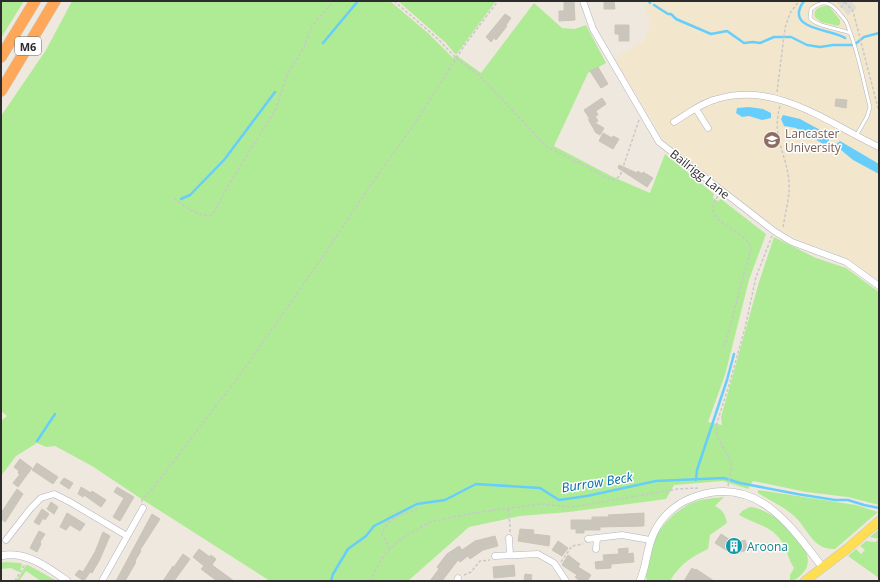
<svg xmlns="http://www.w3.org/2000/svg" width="880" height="582" viewBox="0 0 880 582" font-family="'Open Sans',sans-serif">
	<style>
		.education { fill: #f2e7cc }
		.green { fill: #afeb95 }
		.plaza { fill: #dfdbd5 }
		.water { fill: #67cefb }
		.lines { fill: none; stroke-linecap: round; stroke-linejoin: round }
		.stream { stroke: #67cefb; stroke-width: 2.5 }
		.building { fill: #cac6bc; stroke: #cbc5b7 }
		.service-casing { stroke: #b2b3c1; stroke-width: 4 }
		.minor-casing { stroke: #b2b3c1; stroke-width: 7 }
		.tertiary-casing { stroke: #b2b3c1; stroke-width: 8 }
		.primary-casing { stroke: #c8c8c8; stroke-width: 10 }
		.motorway-casing { stroke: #c8c8c8; stroke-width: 12 }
		.path { stroke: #c8c8c8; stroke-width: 1.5; stroke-dasharray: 3 2; stroke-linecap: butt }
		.service { stroke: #fff; stroke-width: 3 }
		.minor { stroke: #fff; stroke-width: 6 }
		.tertiary { stroke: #fff; stroke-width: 7 }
		.primary { stroke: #ffde53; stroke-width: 9 }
		.motorway { stroke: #ffa859; stroke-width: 11 }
		.labels { text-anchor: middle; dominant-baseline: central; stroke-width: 3; stroke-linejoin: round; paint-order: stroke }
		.shield { fill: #fff; stroke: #6b6b6b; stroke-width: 1 }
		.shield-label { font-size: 11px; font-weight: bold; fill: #2c2c2c }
		.education-label { font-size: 12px; fill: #785e54; stroke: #fff; text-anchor: start }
		.street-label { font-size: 12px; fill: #2c2c2c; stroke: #fff }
		.culture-label { font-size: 12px; fill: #0d838f; stroke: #fff; text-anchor: start }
		.water-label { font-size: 13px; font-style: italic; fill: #006aad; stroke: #fff }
	</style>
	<rect width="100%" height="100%" fill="#efe8de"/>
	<!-- education -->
	<polygon class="education" points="647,1 879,1 879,281 847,258 824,249 817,245 813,247 778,229 719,185 667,144 661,137 649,115 614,59 644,41 650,23 644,6 648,4"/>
	<!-- green -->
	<g class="green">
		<polygon points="1,1 24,1 1,38"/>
		<polygon points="72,1 390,1 429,34 453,58 456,55 446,43 398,1 496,1 456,55 481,73 534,3 562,28 575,29 586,25 606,63 588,73 554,146 611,176 650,193 665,154 714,194 713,198 718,201 721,199 766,234 749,280 725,375 708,422 722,425 721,417 759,282 774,237 816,258 846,268 879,292 879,505 848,497 806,492 753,481 748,489 723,481 674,485 666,499 569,512 520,516 469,527 408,581 270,581 140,498 92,466 55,446 46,447 37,443 16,456 1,476 1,421 7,416 1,411 1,116 46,50"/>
		<path d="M825,6H829L840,20V24L838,26L821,22L815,17C813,10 818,7 825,6Z"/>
		<path d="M758,490L856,505L878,512L835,549C812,550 808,528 793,515C784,507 769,500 758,493Z"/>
		<path d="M724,497L715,506C723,510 725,514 727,523L710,535L708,549C691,557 680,564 670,581H647L646,576C648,565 650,554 653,543C659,527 675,511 691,503C701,499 713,498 724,497Z"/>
		<path d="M750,507C772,508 824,549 803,573C799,577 796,580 790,581V575L794,568C788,559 787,548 780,539C770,526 753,523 739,515L742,511Z"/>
		<polygon points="879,529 879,578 848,556 856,549 861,554 865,550 860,546 866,541 875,542 879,539 870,537"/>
		<polygon points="5,562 21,563 22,566 19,572 11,568 1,569 1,563"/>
		<polygon points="26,565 28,565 57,581 41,581 26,571 19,581 17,580"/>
	</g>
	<!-- plaza -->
	<polygon class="plaza" points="836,1 851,1 857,8 848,15"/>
	<!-- water -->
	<g class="water">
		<polygon points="749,107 763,109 771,113 771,118 762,120 749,116 742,117 736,113 737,108"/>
		<polygon points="783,115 800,119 824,132 829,140 825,145 796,128 784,126 781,119"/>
		<polygon points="840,141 879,164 879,174 853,160 835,145"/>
	</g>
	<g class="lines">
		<!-- stream -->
		<g class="stream">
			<polyline points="649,1 650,3"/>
			<path d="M804,1C783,30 832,29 845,38"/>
			<polyline points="654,5 668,14 671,14 676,19 711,34 727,31 744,43 753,42 760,43 774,37 791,37 807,45 820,47 833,45 854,45 864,37 879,33"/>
			<polyline points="323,43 358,1"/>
			<polyline points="181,199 190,195 224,160 275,92"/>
			<polyline points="37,441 55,414"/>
			<polyline points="696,480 697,470 727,380 734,354"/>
			<polyline points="331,581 333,574 348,549 366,536 374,526 417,504 445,500 476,484 540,488 559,500 587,496 656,481 724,478 740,483 797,494 835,500 848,500 864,505 879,508"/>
		</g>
	</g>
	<!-- building -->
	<g class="building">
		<polygon points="564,1 574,1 575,20 559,21 559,11 564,11"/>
		<polygon points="604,1 614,1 615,9 604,9"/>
		<polygon points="505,14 511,18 506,25 507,26 496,40 494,38 491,42 486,37"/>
		<polygon points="615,25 629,25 629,41 619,41 619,34 615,34"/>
		<polygon points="598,67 608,84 601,88 590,71"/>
		<polygon points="602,98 606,104 596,111 598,115 595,116 598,121 595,123 604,128 600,135 595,132 595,131 588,119 591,121 584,110"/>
		<polygon points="836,99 847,100 846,108 835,106"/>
		<polygon points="603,133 612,138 613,136 619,139 613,149 599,141"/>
		<polygon points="619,165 637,173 638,171 642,174 643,172 653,178 647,187 618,168"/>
		<polygon points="20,459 32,468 18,487 13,483 20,474 18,473 19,471 14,467"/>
		<polygon points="37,463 58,477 53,484 32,470"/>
		<polygon points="64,478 73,483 69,489 60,483"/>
		<polygon points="81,487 91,493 92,491 106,500 101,507 84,495 83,497 78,494"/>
		<polygon points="117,487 134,497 120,521 113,517 124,498 114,492"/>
		<polygon points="17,489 23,494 5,522 1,519 1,513"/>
		<polygon points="51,502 58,507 54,514 47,509"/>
		<polygon points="42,509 49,514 45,520 43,518 39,525 34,522"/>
		<polygon points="67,513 85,524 80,531 70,525 66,530 60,527"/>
		<polygon points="644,513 644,526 600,527 600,530 584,530 584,533 576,533 576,529 571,529 571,520 592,520 592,517 609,517 608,515"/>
		<polygon points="152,514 160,519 140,550 141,551 135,561 136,562 132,569 125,581 116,581"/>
		<polygon points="520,529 534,530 533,534 550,536 549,546 518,541"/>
		<polygon points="39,531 45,534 40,542 41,544 37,552 30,548"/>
		<polygon points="103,532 110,536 99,561 92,573 90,572 84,581 75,575 79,570 83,572 95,552"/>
		<polygon points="721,534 735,543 745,540 748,550 732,554 715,543"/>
		<polygon points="495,536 498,546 483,550 470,559 468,556 460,562 458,560 442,581 430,581 439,569 437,567 447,554 459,546 462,550 475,541"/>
		<polygon points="558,541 568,548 562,556 552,550"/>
		<polygon points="628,548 628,554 633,553 634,562 611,564 611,568 596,569 595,562 604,561 603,555 619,554 618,549"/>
		<polygon points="199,549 210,557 211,555 216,559 212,565 234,581 217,581 201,569 204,566 193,557"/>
		<polygon points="183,554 190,559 174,581 163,581 173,566 174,567"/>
		<polygon points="568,555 580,564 578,567 591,575 587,581 580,581 575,577 577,575 562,565"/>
		<polygon points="514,565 515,576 494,578 493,567"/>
		<polygon points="692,568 695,570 696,569 714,581 684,581"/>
		<polygon points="525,574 532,575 531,581 524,581"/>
	</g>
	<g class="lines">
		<!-- service casing -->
		<g class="service-casing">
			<path id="service" d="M850,33C838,28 817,27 810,18L811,9C823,0 830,1 840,14C842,17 846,20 847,24C858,50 863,80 870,107L867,117L856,136"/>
		</g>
		<!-- minor casing -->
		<g class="minor-casing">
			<g id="minor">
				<polyline points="583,1 593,29 659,142 774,231 792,242 846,262 879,286"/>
				<polyline points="696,109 708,128"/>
				<path d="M674,122C687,114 701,103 717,99C776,81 828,123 879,147"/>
				<polyline points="509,538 510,555"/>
				<polyline points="588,539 622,535 650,540"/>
				<polyline points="6,540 31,508 41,498 54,494 70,502 127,536"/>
				<polyline points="596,549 597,539"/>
				<polyline points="495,556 538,554 554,563 566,581"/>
				<polyline points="102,581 143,508"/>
				<polyline points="457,581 458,578"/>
			</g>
		</g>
		<!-- tertiary casing -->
		<g class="tertiary-casing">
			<g id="tertiary">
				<path d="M1,556C25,550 49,568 67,581"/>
				<path d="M640,581C648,562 646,545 657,527C666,512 681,501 697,496C758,476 791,526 823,568"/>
			</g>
		</g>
		<!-- primary casing -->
		<g class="primary-casing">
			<polyline id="primary" points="805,581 848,548 879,521"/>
		</g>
		<!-- motorway casing -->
		<g class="motorway-casing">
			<g id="motorway">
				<polyline points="1,57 35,1"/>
				<polyline points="1,91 55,1"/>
			</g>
		</g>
		<!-- path -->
		<g class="path">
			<polyline points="394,1 438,39 456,58 480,76 546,146 610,179 614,180 620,176 639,120"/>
			<polyline points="845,2 853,11 879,112"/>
			<polyline points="841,8 845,1"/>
			<polyline points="777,92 785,28 790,13 799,1"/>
			<path d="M780,106C771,137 787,154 789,182C790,198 785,213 783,228"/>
			<path d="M718,196C698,224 743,225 751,248L724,348"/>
			<path d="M174,198C183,206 198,216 210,216L213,213L232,179L276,109L287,75L303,49L312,26L334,1"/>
			<polyline points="728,486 732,466 728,455 718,439 716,426 729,385 745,328 756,277 772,236"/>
			<polyline points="142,502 142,499 150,492 240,375 328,249 372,183 413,126 464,46 498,1"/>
			<polyline points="508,509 510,525 510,533"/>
			<path d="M390,549L382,534C387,515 404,516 419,508"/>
			<polyline points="561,562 572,546 583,544"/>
			<polyline points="464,575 471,572 480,561 490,560"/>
			<polyline points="15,581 25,564"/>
			<polyline points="370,581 384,555 402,538 430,522 473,513 541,504 573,507 677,489 698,488"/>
		</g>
		<!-- service -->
		<use href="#service" class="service"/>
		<!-- minor -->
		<use href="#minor" class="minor"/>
		<!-- tertiary -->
		<use href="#tertiary" class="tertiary"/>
		<!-- primary -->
		<use href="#primary" class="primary"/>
		<!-- motorway -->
		<use href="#motorway" class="motorway"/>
	</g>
	<!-- icons -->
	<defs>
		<g id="university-disc" transform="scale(0.9)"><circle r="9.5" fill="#8d6e63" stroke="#fff"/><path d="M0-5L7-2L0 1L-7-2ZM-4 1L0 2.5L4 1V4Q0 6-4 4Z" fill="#fff"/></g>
		<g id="building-disc" transform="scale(0.9)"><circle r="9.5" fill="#0f9aa8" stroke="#fff"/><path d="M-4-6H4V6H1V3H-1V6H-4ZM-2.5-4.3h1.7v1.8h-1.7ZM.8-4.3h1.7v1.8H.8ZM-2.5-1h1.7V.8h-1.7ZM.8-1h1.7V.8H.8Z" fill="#fff"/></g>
	</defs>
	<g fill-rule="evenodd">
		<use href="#university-disc" x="772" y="140"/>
		<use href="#building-disc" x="734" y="546"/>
	</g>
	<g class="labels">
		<!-- shield labels -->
		<rect class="shield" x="15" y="37" width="26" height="18" rx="3"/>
		<g class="shield-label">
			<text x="28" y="46">M6</text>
		</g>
		<!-- education labels -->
		<g class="education-label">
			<text x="785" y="133">Lancaster<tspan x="785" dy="14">University</tspan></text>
		</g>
		<!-- street labels -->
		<g class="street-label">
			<text transform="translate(700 174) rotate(38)">Bailrigg Lane</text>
		</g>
		<!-- culture labels -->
		<g class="culture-label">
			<text x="747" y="546">Aroona</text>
		</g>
		<!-- water labels -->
		<g class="water-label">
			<text transform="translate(597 482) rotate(-9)">Burrow Beck</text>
		</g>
	</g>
	<!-- border -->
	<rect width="880" height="582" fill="none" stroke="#2c2c2c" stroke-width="4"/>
</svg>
